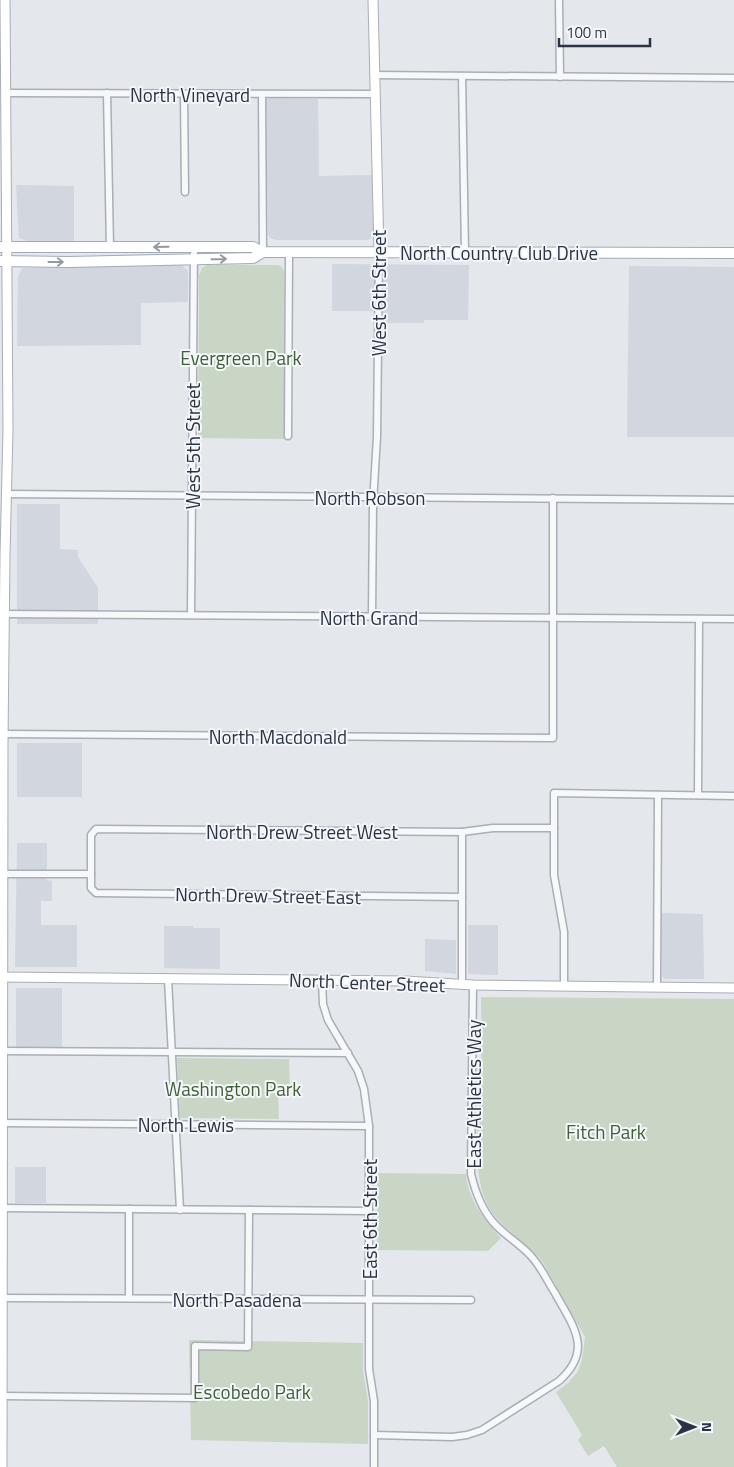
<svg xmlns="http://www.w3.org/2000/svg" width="734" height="1467" viewBox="0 0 734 1467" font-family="'Titillium Web',sans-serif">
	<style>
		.built { fill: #d2d6de }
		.green { fill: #c9d6c5 }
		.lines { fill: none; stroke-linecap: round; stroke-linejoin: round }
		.street-casing { stroke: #a9aeb7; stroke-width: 9 }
		.secondary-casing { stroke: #a9aeb7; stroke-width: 11 }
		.primary-casing { stroke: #a3abb8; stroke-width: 12 }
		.street { stroke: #f7f8fa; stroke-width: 6 }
		.secondary { stroke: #fff; stroke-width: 9 }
		.primary { stroke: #fff; stroke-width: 10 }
		.oneway { stroke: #959aa2 }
		.labels { text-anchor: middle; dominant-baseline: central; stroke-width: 4; stroke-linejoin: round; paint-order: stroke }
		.street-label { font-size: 19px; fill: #2b3445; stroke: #f4f6f9 }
		.park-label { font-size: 19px; fill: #3f6138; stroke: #f4f6f9 }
	</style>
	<rect width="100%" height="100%" fill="#e4e7ec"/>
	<!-- built -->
	<g class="built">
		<polygon points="270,98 318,99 319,176 372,175 373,230 371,238 368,240 276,240 270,238 268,234 266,103 267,99"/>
		<polygon points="16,185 74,186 74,241 27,241 19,238"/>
		<polygon points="332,264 469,265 468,320 424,320 424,323 383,323 382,311 332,311"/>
		<polygon points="178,265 182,265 188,271 188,302 141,303 141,345 17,346 18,277 22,268"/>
		<polygon points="629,266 734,267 734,437 627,437"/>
		<polygon points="17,504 60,504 60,549 78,550 78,557 98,588 98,624 17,624"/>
		<rect x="17" y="743" width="65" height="54"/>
		<polygon points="17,843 47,843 47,880 52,881 52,901 41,901 41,925 77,925 77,967 15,967"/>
		<polygon points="662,913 703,914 704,979 665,979 662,976"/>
		<polygon points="468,925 498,925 498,975 468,974"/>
		<polygon points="164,926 193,926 193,928 220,928 220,969 164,968"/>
		<polygon points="425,939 456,940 456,974 425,971"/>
		<rect x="16" y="988" width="46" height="59"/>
		<rect x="15" y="1167" width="31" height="36"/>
	</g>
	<!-- green -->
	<g class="green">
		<polygon points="207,265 277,265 281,266 284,271 284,439 198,438 199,275 202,268"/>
		<path d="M481,997L734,999V1467H617L604,1446L588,1456L578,1440L582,1435L556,1392L569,1382L578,1371L582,1360L585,1337L542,1261C526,1241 499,1228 487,1204C470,1169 479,1108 481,1069C482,1045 481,1021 481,997Z"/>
		<polygon points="177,1058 289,1059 290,1090 278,1091 279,1119 180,1118"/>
		<path d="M377,1173L466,1174C468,1200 484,1219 501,1238L488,1251L377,1250Z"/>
		<polygon points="189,1340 363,1343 363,1370 368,1401 368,1444 191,1440"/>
	</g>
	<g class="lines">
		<!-- street casing -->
		<g class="street-casing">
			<g id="street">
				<polyline points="559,0 560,77"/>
				<polyline points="374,75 734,78"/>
				<polyline points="462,76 465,252"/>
				<polyline points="5,93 375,94"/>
				<polyline points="107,93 110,248"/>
				<polyline points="184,94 185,192"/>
				<polyline points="262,94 263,252"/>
				<polyline points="288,436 289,252"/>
				<polyline points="7,494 734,500"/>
				<polyline points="4,614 734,619"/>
				<polyline points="191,615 194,247"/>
				<polyline points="372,617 373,503 377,437 379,252"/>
				<polyline points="4,734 553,738 553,498"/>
				<polyline points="698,795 699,619"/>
				<polyline points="3,874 91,874"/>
				<polyline points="462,897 96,893 91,888 91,835 96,829 462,832 493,828 554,828"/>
				<polyline points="168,979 180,1210"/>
				<polyline points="322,980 323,1004 328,1020 358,1071 364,1089 369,1126 369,1369 374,1401 374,1467"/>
				<polyline points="462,985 462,832"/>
				<polyline points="564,986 564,932 554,875 554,793 734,796"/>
				<polyline points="657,987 658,795"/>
				<polyline points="3,1051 348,1053"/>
				<polyline points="3,1123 369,1126"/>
				<polyline points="0,1208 369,1211"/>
				<polyline points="2,1298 471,1300"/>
				<polyline points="129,1298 129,1209"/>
				<polyline points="2,1396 195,1398 195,1346 248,1347 249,1210"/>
				<path d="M374,1435L452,1437L467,1435L482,1430L559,1381C594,1350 573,1326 555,1293C547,1281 541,1266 530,1255C519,1243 504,1235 493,1222C481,1208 475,1191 471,1174L473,985"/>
			</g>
		</g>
		<!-- secondary casing -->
		<g class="secondary-casing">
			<g id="secondary">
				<polyline points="373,0 379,252"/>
				<polyline points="0,977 405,981 473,985 734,988"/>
				<polyline points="2,1467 3,740 5,555 8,429 5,0"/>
			</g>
		</g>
		<!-- primary casing -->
		<g class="primary-casing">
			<g id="primary">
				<polyline points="0,247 253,247 263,252 734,253"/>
				<polyline points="0,261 68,262 253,258 263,252"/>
			</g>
		</g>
		<!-- street -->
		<use href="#street" class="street"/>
		<!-- secondary -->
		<use href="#secondary" class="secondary"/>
		<!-- primary -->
		<use href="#primary" class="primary"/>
	</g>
	<!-- one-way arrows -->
	<defs><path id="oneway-shaft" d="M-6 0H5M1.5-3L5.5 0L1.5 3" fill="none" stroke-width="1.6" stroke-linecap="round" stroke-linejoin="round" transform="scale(1.25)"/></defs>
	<g class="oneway">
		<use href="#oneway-shaft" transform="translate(161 247) rotate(179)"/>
		<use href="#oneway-shaft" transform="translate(219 259) rotate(-1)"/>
		<use href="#oneway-shaft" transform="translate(56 262)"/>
	</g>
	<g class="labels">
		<!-- street labels -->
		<g class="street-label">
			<text x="190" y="94">North Vineyard</text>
			<text x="499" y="252">North Country Club Drive</text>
			<text transform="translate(378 293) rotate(-90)">West 6th Street</text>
			<text transform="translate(192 446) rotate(-90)">West 5th Street</text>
			<text x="370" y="497">North Robson</text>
			<text x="369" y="617">North Grand</text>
			<text x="278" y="736">North Macdonald</text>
			<text x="302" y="831">North Drew Street West</text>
			<text transform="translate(268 895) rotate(1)">North Drew Street East</text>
			<text transform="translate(367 982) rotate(2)">North Center Street</text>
			<text transform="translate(473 1094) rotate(-90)">East Athletics Way</text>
			<text x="186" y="1124">North Lewis</text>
			<text transform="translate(369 1219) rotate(-90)">East 6th Street</text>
			<text x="237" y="1299">North Pasadena</text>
		</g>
		<!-- park labels -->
		<g class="park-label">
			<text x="241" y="357">Evergreen Park</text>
			<text x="233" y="1088">Washington Park</text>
			<text x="606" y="1131">Fitch Park</text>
			<text x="252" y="1391">Escobedo Park</text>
		</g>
	</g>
	<!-- north arrow -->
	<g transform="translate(694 1427) rotate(90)" stroke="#f4f6f9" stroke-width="4" paint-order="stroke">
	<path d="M0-4L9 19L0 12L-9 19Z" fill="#2b3445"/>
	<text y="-8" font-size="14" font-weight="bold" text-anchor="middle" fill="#2b3445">N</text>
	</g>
	<!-- scale -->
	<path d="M559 38v8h91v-8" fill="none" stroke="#2b3445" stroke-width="2.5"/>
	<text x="566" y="38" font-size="15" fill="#2b3445" stroke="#f4f6f9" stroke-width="4" paint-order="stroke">100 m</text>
</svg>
